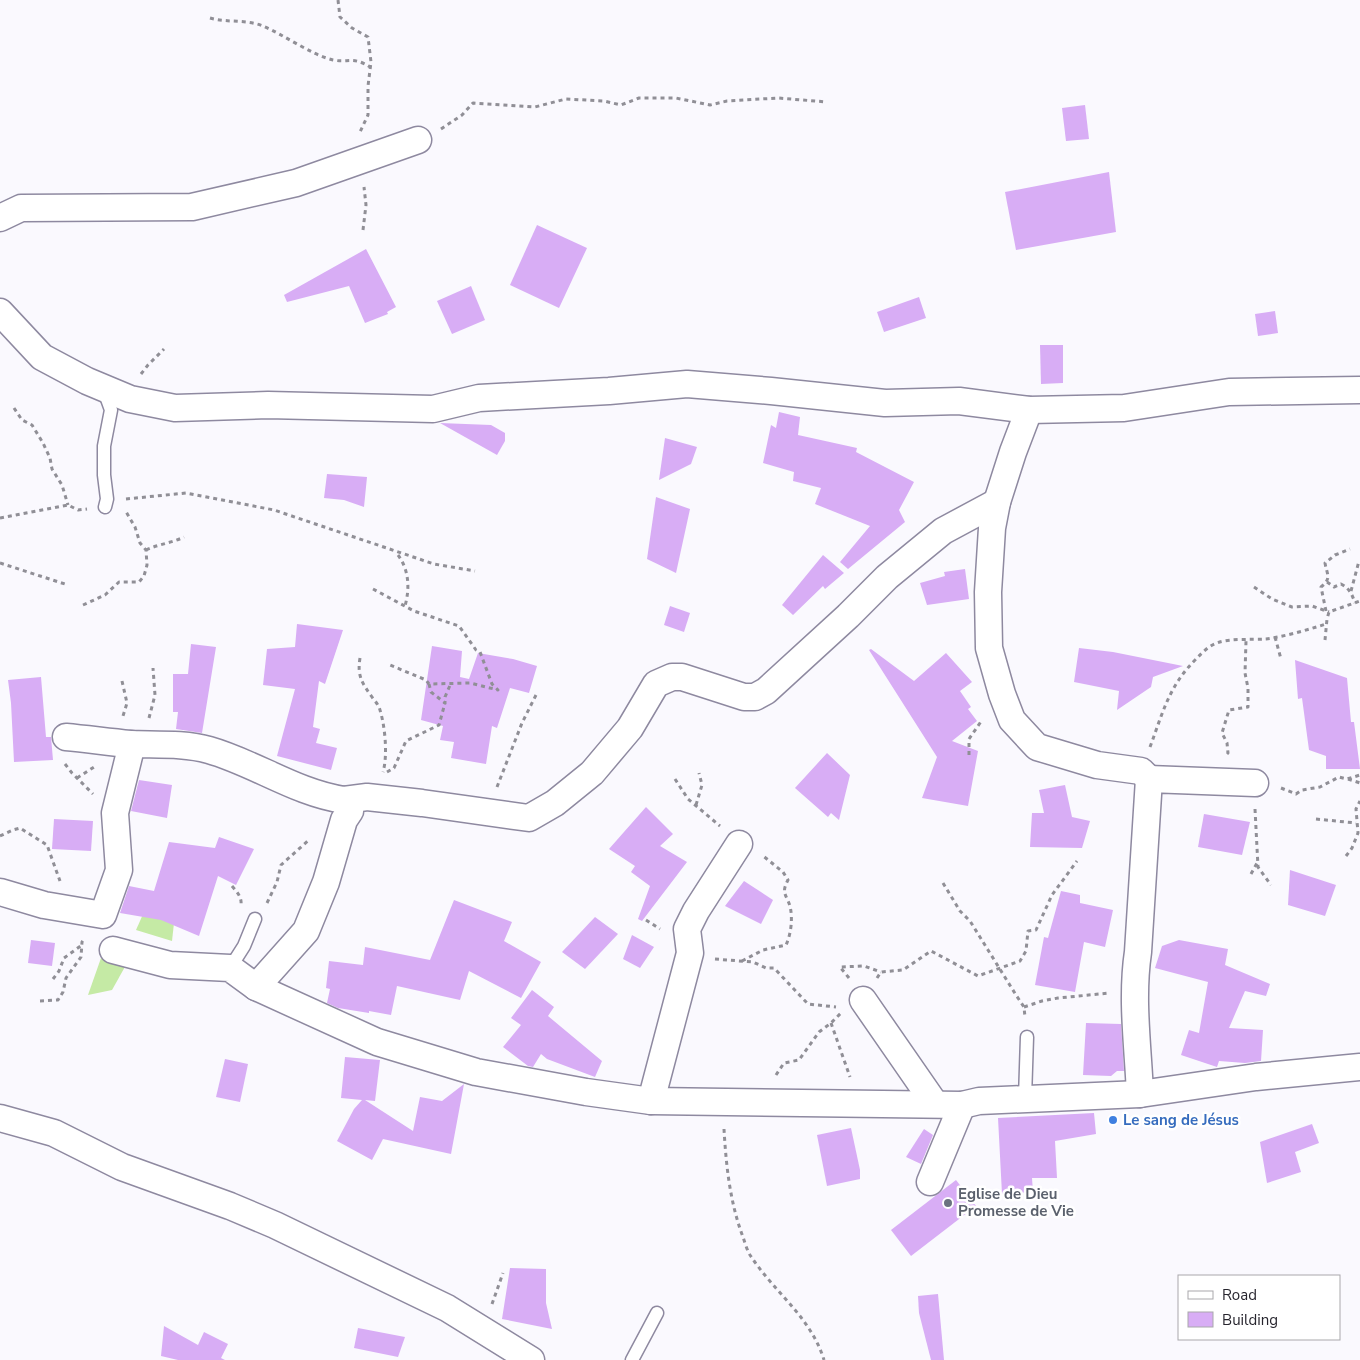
<svg xmlns="http://www.w3.org/2000/svg" width="1360" height="1360" viewBox="0 0 1360 1360" font-family="'Nunito Sans',sans-serif">
	<style>
		.green { fill: #c5eaa5 }
		.building { fill: #d8adf5 }
		.lines { fill: none; stroke-linecap: round; stroke-linejoin: round }
		.service-casing { stroke: #8e89a0; stroke-width: 15 }
		.minor-casing { stroke: #8e89a0; stroke-width: 29 }
		.path { stroke: #908f96; stroke-width: 3; stroke-dasharray: 4 4; stroke-linecap: butt }
		.service { stroke: #fff; stroke-width: 12 }
		.minor { stroke: #fff; stroke-width: 26 }
		.shop-dot { fill: #3f7fe0; stroke: #fff; stroke-width: 2 }
		.worship-dot { fill: #6b7280; stroke: #fff; stroke-width: 2 }
		.labels { text-anchor: middle; dominant-baseline: central; stroke-width: 5; stroke-linejoin: round; paint-order: stroke }
		.shop-label { font-size: 15px; font-weight: bold; fill: #366cbe; stroke: #fff; text-anchor: start }
		.worship-label { font-size: 15px; font-weight: bold; fill: #5b616d; stroke: #fff; text-anchor: start }
	</style>
	<rect width="100%" height="100%" fill="#faf9fe"/>
	<!-- green -->
	<g class="green">
		<polygon points="148,903 176,905 172,941 136,930"/>
		<polygon points="101,958 126,965 112,990 88,995"/>
	</g>
	<!-- building -->
	<g class="building">
		<polygon points="1085,105 1089,139 1066,141 1062,108"/>
		<polygon points="1109,172 1116,232 1016,250 1005,192"/>
		<polygon points="537,225 587,248 559,308 510,285"/>
		<polygon points="366,249 396,307 387,312 388,314 365,323 349,286 287,302 284,295"/>
		<polygon points="471,286 485,320 452,334 437,301"/>
		<polygon points="919,297 926,318 884,332 877,312"/>
		<polygon points="1275,311 1278,333 1258,336 1255,314"/>
		<polygon points="1040,345 1063,345 1063,383 1041,384"/>
		<polygon points="779,412 800,417 798,435 857,448 856,452 914,482 899,510 905,522 848,569 840,562 870,526 815,504 821,488 793,481 794,472 763,463 771,425 776,428"/>
		<polygon points="440,423 491,425 505,433 505,441 497,455"/>
		<polygon points="665,438 697,447 691,464 659,480"/>
		<polygon points="327,474 367,477 364,507 344,500 324,498"/>
		<polygon points="656,497 690,509 676,573 647,559"/>
		<polygon points="823,555 844,573 825,589 823,586 793,615 782,605"/>
		<polygon points="965,569 969,599 927,605 920,583 945,576 944,572"/>
		<polygon points="670,606 690,613 684,632 664,625"/>
		<polygon points="297,624 343,630 325,684 319,681 313,727 320,729 316,743 337,748 331,770 277,756 295,689 263,685 267,649 295,647"/>
		<polygon points="191,644 216,647 202,733 176,729 178,712 173,712 173,674 188,674"/>
		<polygon points="432,646 462,651 460,677 469,679 478,653 513,659 537,666 529,693 510,688 497,728 492,726 486,764 451,758 454,742 440,740 443,726 421,720"/>
		<polygon points="1079,648 1113,652 1183,666 1153,677 1151,687 1117,710 1119,691 1074,682"/>
		<polygon points="871,649 914,681 946,653 972,682 960,691 971,707 968,709 977,721 952,741 978,751 968,806 922,798 937,757 869,650"/>
		<polygon points="1295,660 1347,678 1351,722 1354,722 1360,769 1326,769 1326,756 1309,750 1302,698 1298,699"/>
		<polygon points="41,677 46,737 51,737 53,760 14,762 11,703 8,680"/>
		<polygon points="827,753 850,775 839,820 831,813 828,817 795,788"/>
		<polygon points="139,780 172,785 167,818 131,811"/>
		<polygon points="1065,785 1072,817 1090,821 1082,848 1030,847 1032,813 1044,813 1039,790"/>
		<polygon points="646,807 673,834 660,846 687,862 642,921 638,919 650,886 631,872 635,866 609,849"/>
		<polygon points="1204,814 1250,822 1242,855 1198,847"/>
		<polygon points="54,819 93,821 91,851 52,849"/>
		<polygon points="219,837 254,849 236,885 218,876 199,936 161,920 120,913 129,886 154,891 169,842 215,848"/>
		<polygon points="1290,870 1336,885 1325,916 1288,905"/>
		<polygon points="744,881 773,900 761,924 725,906"/>
		<polygon points="1061,891 1080,895 1080,903 1113,910 1105,947 1084,942 1075,992 1035,985 1044,937 1048,938"/>
		<polygon points="454,900 512,922 504,941 541,962 521,998 469,971 460,1000 397,986 391,1015 369,1011 369,1013 338,1008 327,1003 330,989 326,988 329,961 363,965 365,947 430,960"/>
		<polygon points="595,917 618,934 585,969 562,952"/>
		<polygon points="632,935 654,947 640,968 623,959"/>
		<polygon points="31,940 55,943 52,966 28,963"/>
		<polygon points="1179,940 1228,949 1225,965 1270,984 1266,996 1245,991 1229,1028 1263,1030 1261,1061 1245,1063 1219,1061 1217,1067 1181,1055 1189,1030 1199,1033 1208,982 1155,968 1162,946"/>
		<polygon points="532,990 554,1007 548,1016 602,1061 595,1077 547,1059 541,1054 533,1067 528,1066 503,1047 521,1025 511,1018"/>
		<polygon points="1086,1023 1121,1024 1124,1071 1117,1071 1111,1076 1083,1075"/>
		<polygon points="345,1057 380,1060 375,1101 365,1100 413,1131 420,1097 442,1101 464,1084 451,1154 383,1139 372,1160 337,1141 354,1109 362,1100 341,1098"/>
		<polygon points="225,1059 248,1064 240,1102 216,1097"/>
		<polygon points="1094,1113 1096,1134 1055,1141 1057,1178 1032,1178 1033,1192 1002,1194 998,1118"/>
		<polygon points="1312,1124 1319,1143 1295,1152 1301,1172 1267,1183 1260,1142"/>
		<polygon points="851,1128 860,1170 860,1179 827,1186 817,1135"/>
		<polygon points="924,1129 933,1135 921,1164 906,1157"/>
		<polygon points="956,1180 976,1206 911,1256 891,1230"/>
		<polygon points="510,1268 546,1269 546,1303 552,1329 502,1319"/>
		<polygon points="938,1294 944,1360 931,1360 919,1313 918,1296"/>
		<polygon points="164,1326 198,1345 204,1332 228,1344 221,1358 225,1360 178,1360 161,1356"/>
		<polygon points="358,1328 405,1337 398,1357 354,1348"/>
	</g>
	<g class="lines">
		<!-- service casing -->
		<g class="service-casing">
			<g id="service">
				<polyline points="103,388 111,410 104,446 104,475 107,499 105,507"/>
				<polyline points="230,968 244,946 255,919"/>
				<polyline points="1025,1098 1027,1037"/>
				<polyline points="632,1360 657,1313"/>
			</g>
		</g>
		<!-- minor casing -->
		<g class="minor-casing">
			<g id="minor">
				<polyline points="0,218 21,208 192,207 296,183 418,140"/>
				<polyline points="0,312 42,357 87,381 130,399 175,408 268,405 433,409 479,398 609,391 687,384 771,391 885,403 959,401 1029,410 1124,408 1229,392 1360,390"/>
				<polyline points="1029,410 1013,452 997,502 992,528 988,592 989,648 1002,694 1012,720 1037,747 1097,765 1141,771 1149,779"/>
				<path d="M66,737C87,739 109,742 130,744C156,745 184,743 209,750C255,763 296,793 344,800"/>
				<polyline points="0,892 44,905 103,915 119,870 115,813 132,744"/>
				<polyline points="113,950 170,965 230,968 256,987 377,1042 476,1072 586,1092 651,1101 962,1105 979,1101 1140,1094 1256,1077 1360,1067"/>
				<polyline points="256,987 306,931 326,882 344,820 350,811 344,800 367,797 422,803 529,818 555,803 592,773 630,728 656,684 672,677 682,677 744,697 755,697 766,691 848,616 887,577 943,531 997,502"/>
				<polyline points="863,1000 935,1104"/>
				<path d="M1140,1094C1138,1047 1131,999 1138,952L1149,779L1255,783"/>
				<polyline points="651,1101 690,953 687,929 696,911 739,844"/>
				<polyline points="0,1118 54,1133 122,1167 230,1206 275,1225 447,1308 531,1360"/>
				<polyline points="930,1182 962,1105"/>
			</g>
		</g>
		<!-- path -->
		<g class="path">
			<polyline points="338,0 340,17 352,28 368,37 371,62 368,86 368,115 360,132"/>
			<path d="M210,18C227,23 246,19 263,26C284,35 312,55 333,60C348,63 353,56 370,67"/>
			<polyline points="441,129 462,115 473,103 535,107 566,99 604,101 621,105 639,98 676,98 710,105 727,101 778,98 827,102"/>
			<polyline points="363,230 366,205 364,187"/>
			<polyline points="141,374 148,365 164,349"/>
			<polyline points="14,408 22,420 32,425 43,443 50,458 52,469 62,485 68,505"/>
			<polyline points="126,499 186,493 274,510 434,564 475,571"/>
			<polyline points="0,518 68,505 78,510 87,509"/>
			<path d="M146,550C159,544 172,543 184,537"/>
			<path d="M398,555C409,570 410,588 405,606"/>
			<polyline points="0,563 68,585"/>
			<path d="M1327,582L1334,587L1341,584C1349,588 1352,594 1355,603"/>
			<polyline points="1254,587 1272,599 1292,607 1312,606 1329,612"/>
			<polyline points="373,589 414,611 459,626 476,650 480,652 492,684 498,690 470,683 429,684 426,680 390,665"/>
			<polyline points="1351,591 1359,561"/>
			<polyline points="83,605 105,595 119,582 139,582 144,576 147,565 146,550 140,543 135,527 125,510"/>
			<path d="M1326,611L1321,587C1332,578 1327,575 1325,563L1335,555L1350,549"/>
			<polyline points="1275,637 1281,659"/>
			<polyline points="1325,640 1327,619 1329,612 1360,601"/>
			<path d="M360,658C357,676 362,683 372,697C374,700 377,703 379,707C385,724 388,755 383,772"/>
			<polyline points="122,681 127,703 123,716"/>
			<polyline points="429,684 431,692 445,703 445,697 451,683"/>
			<polyline points="149,718 155,695 153,668"/>
			<path d="M1150,747C1163,712 1169,686 1196,659C1202,653 1208,646 1217,643C1230,638 1251,640 1266,639C1287,636 1307,630 1326,624"/>
			<polyline points="1227,754 1228,753 1227,743 1222,733 1229,710 1248,707 1248,688 1245,673 1246,641"/>
			<polyline points="969,755 969,739 982,720"/>
			<polyline points="65,764 72,773 93,794"/>
			<polyline points="387,772 394,768 406,741 439,725 445,703"/>
			<polyline points="77,778 94,767"/>
			<polyline points="675,779 688,799 720,826"/>
			<polyline points="1348,779 1360,783"/>
			<polyline points="497,787 522,723 536,695"/>
			<polyline points="1281,788 1296,794 1302,790 1320,787 1339,777 1347,779 1360,775"/>
			<polyline points="696,805 702,785 699,773"/>
			<polyline points="1255,809 1258,867 1271,885"/>
			<polyline points="1316,819 1356,823"/>
			<polyline points="0,836 13,830 20,828 47,845 60,881"/>
			<polyline points="1346,856 1352,848 1358,833 1356,809 1360,801"/>
			<polyline points="1251,874 1257,863"/>
			<polyline points="943,883 960,911 970,921 1016,995 1024,1007 1025,1017"/>
			<path d="M232,886C237,892 242,897 241,905"/>
			<polyline points="267,903 277,882 281,865 310,839"/>
			<polyline points="646,920 660,929"/>
			<polyline points="715,959 753,962 766,968 774,968 808,1004 836,1007"/>
			<path d="M742,961L763,950L786,945C791,934 793,919 790,906C786,894 781,893 788,880L783,872L762,855"/>
			<polyline points="849,978 840,967 864,966 881,972"/>
			<polyline points="877,978 881,972 903,970 931,951 978,976 1020,961 1026,951 1028,931 1036,930 1052,895 1077,861"/>
			<polyline points="53,979 59,971 64,958 82,945"/>
			<polyline points="40,1001 58,1000 63,992 66,978 81,957 82,942 84,939"/>
			<polyline points="1024,1007 1042,1001 1058,998 1110,993"/>
			<polyline points="831,1023 850,1077"/>
			<polyline points="776,1075 784,1063 799,1060 819,1032 831,1023 841,1013"/>
			<path d="M724,1129C726,1165 730,1203 743,1237C745,1243 747,1250 750,1255C773,1291 811,1317 824,1360"/>
			<polyline points="492,1304 503,1273"/>
		</g>
		<!-- service -->
		<use href="#service" class="service"/>
		<!-- minor -->
		<use href="#minor" class="minor"/>
	</g>
	<!-- markers -->
	<circle class="shop-dot" cx="1113" cy="1120" r="5"/>
	<circle class="worship-dot" cx="948" cy="1203" r="5"/>
	<g class="labels">
		<!-- shop labels -->
		<g class="shop-label">
			<text x="1123" y="1120">Le sang de Jésus</text>
		</g>
		<!-- worship labels -->
		<g class="worship-label">
			<text x="958" y="1194">Eglise de Dieu<tspan x="958" dy="17">Promesse de Vie</tspan></text>
		</g>
	</g>
	<!-- legend -->
	<rect x="1178" y="1275" width="162" height="65" fill="#ffffff" stroke="#a9a8ab"/>
	<rect x="1188" y="1291" width="25" height="8" fill="#ffffff" stroke="#a9a8ab"/>
	<text x="1222" y="1300" font-size="15" fill="#27252e">Road</text>
	<rect x="1188" y="1312" width="25" height="15" fill="#d8adf5" stroke="#a9a8ab"/>
	<text x="1222" y="1325" font-size="15" fill="#27252e">Building</text>
</svg>
